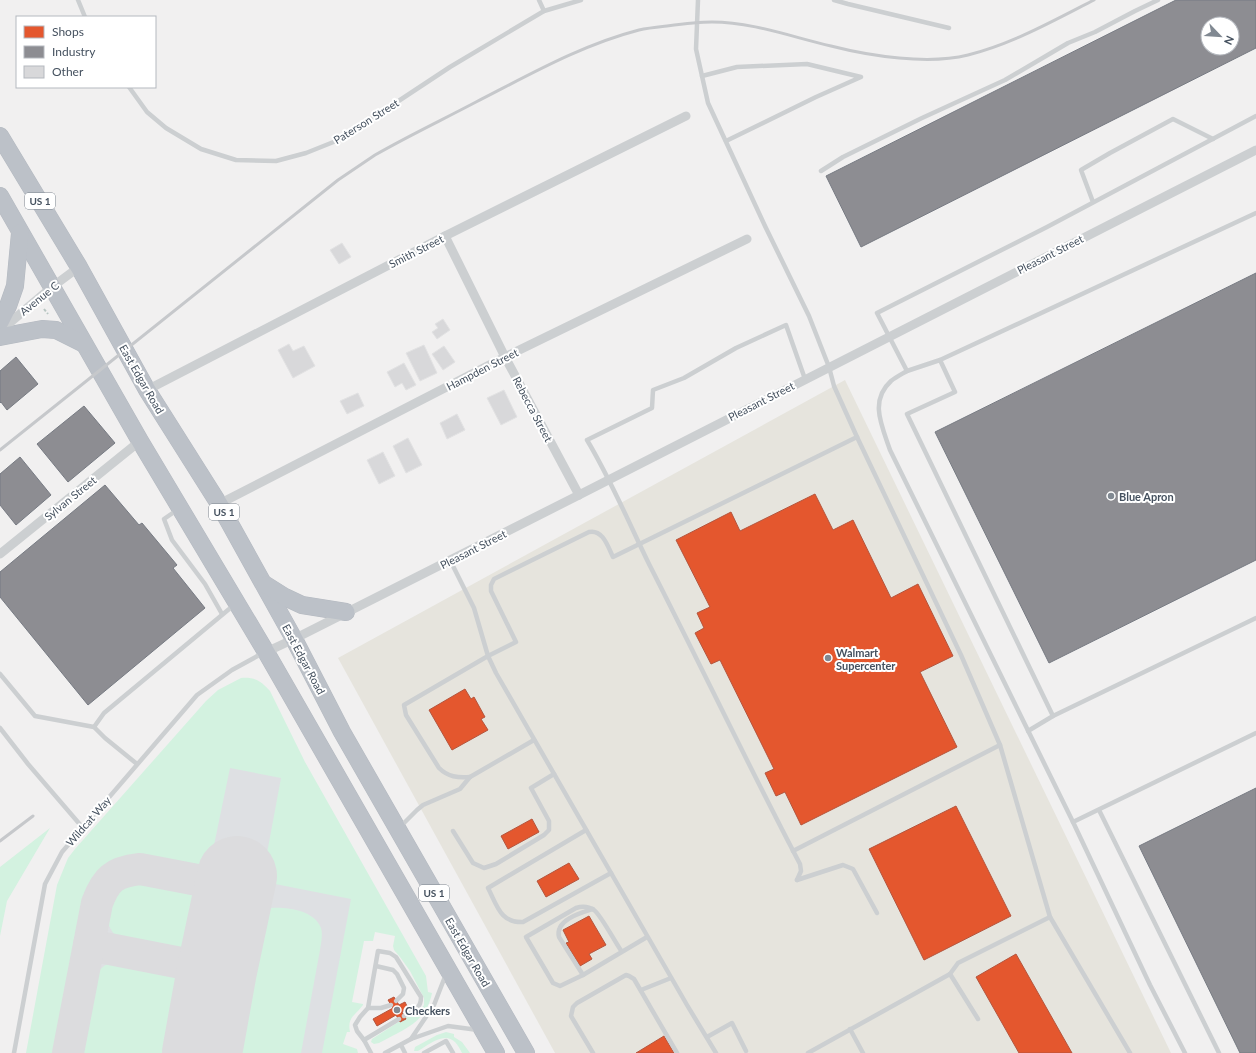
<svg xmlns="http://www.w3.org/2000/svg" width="1256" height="1053" viewBox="0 0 1256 1053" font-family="Lato,sans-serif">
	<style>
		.commercial { fill: #e6e4dd }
		.airport { fill: #dee0e3 }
		.green { fill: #d3f2e0 }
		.shops { fill: #e4572e; stroke: #b4553d }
		.industry { fill: #8d8d92; stroke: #777b83; fill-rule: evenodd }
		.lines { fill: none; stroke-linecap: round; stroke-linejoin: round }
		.taxiway { stroke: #dcdcde; stroke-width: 32 }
		.runway { stroke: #dcdcde; stroke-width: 80 }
		.building { fill: #d8d8da; stroke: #e2e2e3 }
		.highway-casing { stroke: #b4b9c0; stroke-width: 18 }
		.path { stroke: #b8c6c2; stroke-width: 2; stroke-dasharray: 3 2; stroke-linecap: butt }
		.lane { stroke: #cccfd1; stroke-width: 4.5 }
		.street { stroke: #cccfd1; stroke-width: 9 }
		.highway { stroke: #bcc1c8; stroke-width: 17 }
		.rail { stroke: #c6c8cb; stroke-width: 3 }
		.poi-dot { fill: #818992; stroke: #fff; stroke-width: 1.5 }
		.labels { text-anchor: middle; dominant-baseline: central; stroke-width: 4; stroke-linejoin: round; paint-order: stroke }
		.shield { fill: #fff; stroke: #7d858f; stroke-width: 1 }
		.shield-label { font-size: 10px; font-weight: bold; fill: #45515f }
		.street-label { font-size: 11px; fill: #45515f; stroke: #fff }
		.poi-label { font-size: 11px; font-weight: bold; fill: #45515f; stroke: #fff; text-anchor: start }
	</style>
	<rect width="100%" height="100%" fill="#f1f0f0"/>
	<!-- commercial -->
	<polygon class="commercial" points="845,380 1171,1053 555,1053 338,658"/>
	<!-- airport -->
	<polygon class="airport" points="233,694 370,890 340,1053 32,1053 64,883"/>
	<!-- green -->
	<g class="green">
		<path d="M241,678C255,677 261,681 270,691L305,762L426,976L428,992L432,993C426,1023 404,1029 379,1043L374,1044L371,1042L372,1039L400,1021L401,1022L406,1019L405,1018L420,1011L424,1005V998L410,971L400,957L394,950L393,946L395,936L375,932L373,941H364L352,1002L363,1004V1005C355,1016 347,1017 350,1032H347L343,1044L357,1049L358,1053H322L351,899L265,882L262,880L281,778L230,768L213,850C210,860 205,867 194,869C151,861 105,843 88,899L59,1053H26L57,885L68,858L75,849L206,701L218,690Z"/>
		<polygon points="50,828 7,901 0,936 0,867"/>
		<path d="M134,879L143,880L190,889L194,891L196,894L186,951L183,953L127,943C103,934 99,901 120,885C124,882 129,880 134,879Z"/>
		<path d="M271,908C287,907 314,910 321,928C323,935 321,943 320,950L301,1053H236L259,928L264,911Z"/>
		<path d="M111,962H127L173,971L178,972L181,974V977L167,1053H78L92,982C96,972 101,967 111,962Z"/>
		<path d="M446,1032L454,1034V1037L462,1042L470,1053H462C460,1049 458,1045 455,1042C444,1031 428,1045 418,1051H414L415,1047L437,1035Z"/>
	</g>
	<!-- shops -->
	<g class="shops">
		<polygon points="815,494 833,530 853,520 891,598 918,584 953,656 920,672 957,747 801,825 785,792 776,796 765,773 774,769 720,660 711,664 695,633 704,628 697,613 710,607 676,540 731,512 740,531"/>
		<polygon points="465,689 471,699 474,697 485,717 481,719 488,730 452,750 429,710"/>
		<polygon points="956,806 1011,916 924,960 869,849"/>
		<polygon points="532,819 539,832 508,849 501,836"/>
		<polygon points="569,863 579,879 546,897 537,881"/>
		<polygon points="589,916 606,945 589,954 592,959 580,966 566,943 569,942 563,930"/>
		<polygon points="1016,954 1072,1053 1019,1053 976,977"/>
		<polygon points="394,997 399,1005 405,1002 408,1008 402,1012 406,1019 400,1022 396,1015 377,1026 373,1019 393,1008 388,1000"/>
		<polygon points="664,1036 674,1053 636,1053"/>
	</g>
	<!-- industry -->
	<g class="industry">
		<path d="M1176,0H1256V48L861,247L826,176ZM1208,24H1232V48H1208Z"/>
		<polygon points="1256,273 1256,560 1049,663 935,432"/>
		<polygon points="16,357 38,384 7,410 1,402 0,403 0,371"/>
		<polygon points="84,406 115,443 68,482 37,444"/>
		<polygon points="20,457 51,495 16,525 0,505 0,474"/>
		<polygon points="105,485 139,525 142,523 177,565 173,568 205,608 88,705 0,597 0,572"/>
		<polygon points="1256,788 1256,1053 1240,1053 1139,846"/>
	</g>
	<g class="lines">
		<!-- taxiway -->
		<g class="taxiway">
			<polyline points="89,945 217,970"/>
			<path d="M68,1053L97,903C106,879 114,872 140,869L234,887"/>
		</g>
		<!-- runway -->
		<polyline class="runway" points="202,1053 217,970 237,876"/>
	</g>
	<!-- building -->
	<g class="building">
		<polygon points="342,243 351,257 339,264 330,250"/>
		<polygon points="443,319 450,330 437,339 432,332 438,328 435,324"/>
		<polygon points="289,344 293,351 304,346 315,366 293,378 278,350"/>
		<polygon points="424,345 437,373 420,381 406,353"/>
		<polygon points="444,346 455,362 443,370 432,354"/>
		<polygon points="404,363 416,385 406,390 402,383 395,387 387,372"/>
		<polygon points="504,390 517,417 501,425 487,398"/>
		<polygon points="358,393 364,406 347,414 340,401"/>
		<polygon points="457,414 465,430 447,439 440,423"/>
		<polygon points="408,438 422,465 406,473 393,446"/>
		<polygon points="383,452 395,476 379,484 367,460"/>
	</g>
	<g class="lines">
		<!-- highway casing -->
		<g class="highway-casing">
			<g id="highway">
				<polyline points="0,136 79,267 147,390 219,504 294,639 342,732 526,1053"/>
				<polyline points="0,196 140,441 266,652 496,1053"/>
				<polyline points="0,322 8,306 15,286 20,233"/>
				<polyline points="0,337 42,329 56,330 84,344"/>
				<polyline points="266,585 285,597 302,605 346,612"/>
			</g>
		</g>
		<!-- path -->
		<polyline class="path" points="44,309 48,314"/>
		<!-- lane -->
		<g class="lane">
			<polyline points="78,0 85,17"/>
			<polyline points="539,0 544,11"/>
			<polyline points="834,0 848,4 949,28"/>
			<polyline points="702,76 737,67 807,64 861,77 816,97 726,141"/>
			<polyline points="129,87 147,112 166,128 201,149 236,160 276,161 306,153 341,139 450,67 544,11 581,0"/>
			<polyline points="821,171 843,157 922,118 1005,80 1068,43 1095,32 1135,11 1158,0"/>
			<polyline points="1093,202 1081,170 1110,153 1173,119 1213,139"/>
			<polyline points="1256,213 940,360 955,392 907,414 1053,716 1256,618"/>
			<polyline points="940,360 907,371 877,313 1047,227 1256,116"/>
			<path d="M907,371C902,374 896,377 891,381C869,401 882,426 890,450L1073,822"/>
			<polyline points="857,437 961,655 1000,745 1050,917 1130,1053"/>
			<polyline points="177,510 164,519 172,540 205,584 222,614"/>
			<polyline points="450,560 474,608 488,656 496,673 687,1005 716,1053"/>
			<polyline points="0,674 35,716 94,727 105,738 137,764"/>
			<polyline points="94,727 104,713 234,605"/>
			<polyline points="0,728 28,764 83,828"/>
			<polyline points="1028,731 1053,716"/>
			<path d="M470,777C458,778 448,777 439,768L406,715L404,705L488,656L516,642L491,591V585L494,579L589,532C603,529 608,547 613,557L857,437L834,386L829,367L809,316L765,226L708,103L696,49L698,0"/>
			<polyline points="1099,810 1219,1053"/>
			<polyline points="400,827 417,810 423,805 460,789 470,777 534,740"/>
			<path d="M586,830L488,888C497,905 500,923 523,922L611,873"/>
			<polyline points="453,831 473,863 484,868 496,864 544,835 549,830 549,821 531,788 554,774"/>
			<polyline points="793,851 1000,745"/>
			<path d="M797,880L801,871L800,864C748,765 700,664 649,564C629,523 611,480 587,440L652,408L653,390L684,378L736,348L786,325L805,379"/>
			<polyline points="797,880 843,865 853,869 877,913"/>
			<path d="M622,952C616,944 601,915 594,910C588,906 582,906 576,908L526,937L553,983L560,986L583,975L647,937"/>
			<polyline points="376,966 393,970 397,974 404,988 403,994 396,1001"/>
			<polyline points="446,974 434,1005 411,1039 448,1026 478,1030"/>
			<polyline points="950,974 978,1019"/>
			<path d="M583,975L559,937C555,920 580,913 593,909"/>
			<polyline points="641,990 671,978"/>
			<polyline points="368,1008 381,1008 391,1005"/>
			<polyline points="850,1029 863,1053"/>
			<polyline points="707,1037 732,1023 746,1051"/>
			<polyline points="364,1040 399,1019"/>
			<polyline points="401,1045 405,1053"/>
			<polyline points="14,1053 45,884 62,852 197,695 232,670 263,653"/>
			<path d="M371,1053L364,1040L357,1031L355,1025L360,1017L368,1008L378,951L390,953L396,957L421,997C421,1009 414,1010 404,1016"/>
			<polyline points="385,1053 411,1039"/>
			<polyline points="424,1053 446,1041 453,1053"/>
			<polyline points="593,1053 571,1016 573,1007 577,1003 626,975 629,976 634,979 677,1053"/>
			<polyline points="808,1053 950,974 958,963 1050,917"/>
			<polyline points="1185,1053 1150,985 1073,822 1256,733"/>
		</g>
		<!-- street -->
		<g class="street">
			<polyline points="445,236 505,357 579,495"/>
			<polyline points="0,331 52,287 79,267"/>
			<polyline points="147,390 445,236 686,116"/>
			<polyline points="219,504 505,357 747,239"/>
			<polyline points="0,554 140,441"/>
			<polyline points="266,652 294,639 579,495 1256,150"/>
		</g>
		<!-- highway -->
		<use href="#highway" class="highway"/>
		<!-- rail -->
		<g class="rail">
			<path d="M0,450L338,180C350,172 363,163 375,155C408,136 442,120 476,102C529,75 581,45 639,30C648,28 658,27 667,26C682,24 697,22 712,22C752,22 792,37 831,46C870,56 928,65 968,55C1012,44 1053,21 1094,0"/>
			<polyline points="0,841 33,816"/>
		</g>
	</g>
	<!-- markers -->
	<g class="poi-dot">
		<circle cx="1111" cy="496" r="4"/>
		<circle cx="828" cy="658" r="4"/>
		<circle cx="397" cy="1010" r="4"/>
	</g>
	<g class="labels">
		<!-- shield labels -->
		<g class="shield">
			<rect x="25" y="193" width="30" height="16" rx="3"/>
			<rect x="209" y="504" width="30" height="16" rx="3"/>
			<rect x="419" y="885" width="30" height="16" rx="3"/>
		</g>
		<g class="shield-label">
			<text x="40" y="201">US 1</text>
			<text x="224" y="512">US 1</text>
			<text x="434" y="893">US 1</text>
		</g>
		<!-- street labels -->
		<g class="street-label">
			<text transform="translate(366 121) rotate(-32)">Paterson Street</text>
			<text transform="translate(416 251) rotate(-27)">Smith Street</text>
			<text transform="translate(1050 254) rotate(-27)">Pleasant Street</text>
			<text transform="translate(39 298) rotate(-39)">Avenue C</text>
			<text transform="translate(482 369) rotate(-27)">Hampden Street</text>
			<text transform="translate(142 379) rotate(60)">East Edgar Road</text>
			<text transform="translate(761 401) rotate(-27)">Pleasant Street</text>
			<text transform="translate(533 409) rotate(62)">Rebecca Street</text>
			<text transform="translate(70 498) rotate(-39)">Sylvan Street</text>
			<text transform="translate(473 549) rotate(-27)">Pleasant Street</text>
			<text transform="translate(304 659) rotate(62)">East Edgar Road</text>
			<text transform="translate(88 821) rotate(-49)">Wildcat Way</text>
			<text transform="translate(468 952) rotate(60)">East Edgar Road</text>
		</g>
		<!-- poi labels -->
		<g class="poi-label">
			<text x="1119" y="496">Blue Apron</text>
			<text x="836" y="652">Walmart<tspan x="836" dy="13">Supercenter</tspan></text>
			<text x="405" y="1010">Checkers</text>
		</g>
	</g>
	<!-- legend -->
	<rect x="16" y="16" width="140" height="72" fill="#ffffff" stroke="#b5b9bf"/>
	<rect x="24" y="26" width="20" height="12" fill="#e4572e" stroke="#b5b9bf"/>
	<text x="52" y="36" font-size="12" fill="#45515f">Shops</text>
	<rect x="24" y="46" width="20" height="12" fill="#8d8d92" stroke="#b5b9bf"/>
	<text x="52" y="56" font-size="12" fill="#45515f">Industry</text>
	<rect x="24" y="66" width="20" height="12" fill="#d8d8da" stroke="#b5b9bf"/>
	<text x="52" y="76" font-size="12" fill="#45515f">Other</text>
	<!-- north arrow -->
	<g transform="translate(1220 36) rotate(115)"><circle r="19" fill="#ffffff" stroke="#b5b9bf"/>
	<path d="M0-3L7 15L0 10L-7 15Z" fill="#818992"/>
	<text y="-6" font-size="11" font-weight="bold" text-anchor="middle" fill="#45515f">N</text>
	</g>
</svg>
